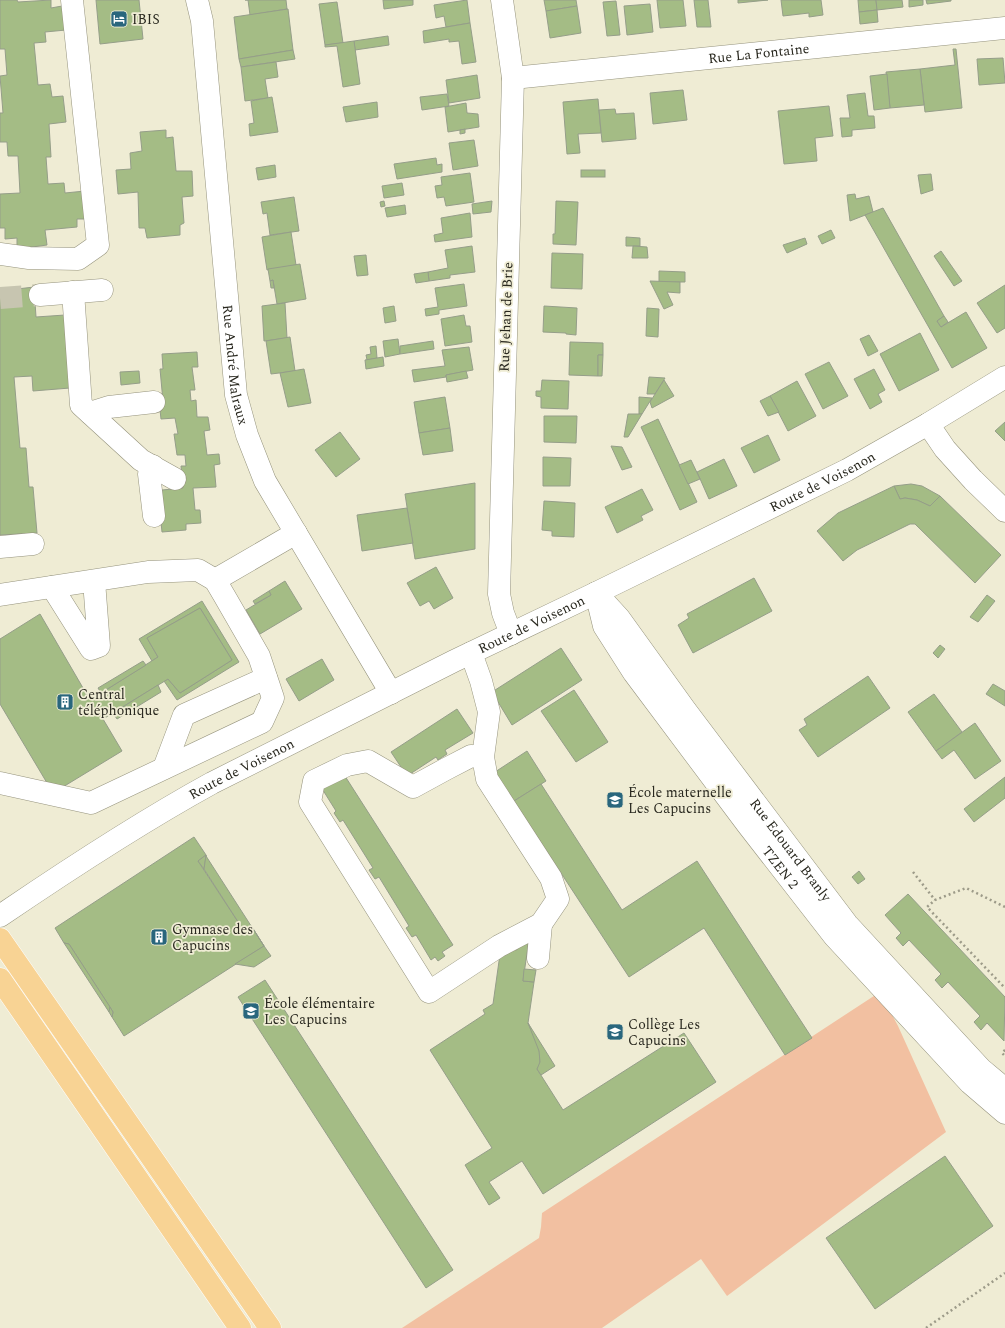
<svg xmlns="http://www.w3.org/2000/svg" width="1005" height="1328" viewBox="0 0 1005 1328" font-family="Spectral,serif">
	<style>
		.green { fill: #f2c0a1 }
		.building { fill: #a4bc85; stroke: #959e89 }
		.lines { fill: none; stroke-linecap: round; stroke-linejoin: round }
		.minor-tunnel { stroke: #c7c5b0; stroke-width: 22; stroke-dasharray: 22 11; stroke-linecap: butt }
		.minor-casing { stroke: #95937d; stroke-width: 23 }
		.major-casing { stroke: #fff; stroke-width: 23 }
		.path { stroke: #9d9b89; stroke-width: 2.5; stroke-dasharray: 2 3; stroke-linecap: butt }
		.minor { stroke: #fff; stroke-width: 22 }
		.major { stroke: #f8d394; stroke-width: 22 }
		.labels { text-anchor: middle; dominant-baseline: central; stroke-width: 3.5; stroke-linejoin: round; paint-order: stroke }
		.poi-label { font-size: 14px; fill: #29281f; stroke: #efecd4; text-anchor: start }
		.street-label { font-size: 14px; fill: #29281f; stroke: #efecd4 }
	</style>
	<rect width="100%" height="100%" fill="#efecd4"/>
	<!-- green -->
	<polygon class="green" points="880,992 898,1026 946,1132 727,1296 701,1259 602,1328 402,1328 539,1238 541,1227 542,1213"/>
	<!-- building -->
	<g class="building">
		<polygon points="0,0 17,0 18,2 51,0 51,8 62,6 66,30 45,32 46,42 34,43 38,85 50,84 52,97 63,96 66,122 49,124 51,157 46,157 48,184 64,183 65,193 85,191 87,219 77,219 77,227 45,230 47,245 17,249 17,238 5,239 5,228 0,228 0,194 20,193 18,156 8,156 7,142 0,142 0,113 3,113 0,76 7,75 5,49 0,49"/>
		<polygon points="96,0 139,0 143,39 100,44"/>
		<polygon points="245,0 286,0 287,9 250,15 248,0"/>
		<polygon points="383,0 413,0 413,5 384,9"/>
		<polygon points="467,0 470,23 446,27 444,16 436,18 434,5"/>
		<polygon points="544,0 576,0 577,6 546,11"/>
		<polygon points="657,0 683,0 686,26 660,28"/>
		<polygon points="694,0 708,0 711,27 697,27"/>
		<polygon points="738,0 768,0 738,3"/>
		<polygon points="781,0 821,0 823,15 809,17 809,13 783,16"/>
		<polygon points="858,0 876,0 877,10 859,12"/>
		<polygon points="876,0 902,0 903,7 877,10"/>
		<polygon points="909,0 923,0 923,5 909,7"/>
		<polygon points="926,0 951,0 951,1 927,4"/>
		<polygon points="616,1 620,35 607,36 603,2"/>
		<polygon points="337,2 343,43 325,45 319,4"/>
		<polygon points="650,4 653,32 627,35 624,6"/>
		<polygon points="577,6 581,33 550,38 546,11"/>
		<polygon points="288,9 293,50 239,59 234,17"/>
		<polygon points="877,10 878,22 860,24 859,12"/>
		<polygon points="470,23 476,62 462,64 459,41 449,42 449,39 424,43 423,31"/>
		<polygon points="388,36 389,45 355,50 354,41"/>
		<polygon points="354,41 360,84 343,87 337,46 325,47 325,45"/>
		<polygon points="953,49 956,49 962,108 925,112 920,69 955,65"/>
		<polygon points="293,50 295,59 241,67 239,59"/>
		<polygon points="1003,58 1005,83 979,85 977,59"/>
		<polygon points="276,62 278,77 265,79 268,98 245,101 241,67"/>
		<polygon points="920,69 924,105 890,108 886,72"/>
		<polygon points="887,74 890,108 874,110 870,76"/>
		<polygon points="477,75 480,98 449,103 446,80"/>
		<polygon points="683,90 687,120 653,124 650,93"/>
		<polygon points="865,93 868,116 874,116 875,128 852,130 852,136 842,137 840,118 850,118 847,95"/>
		<polygon points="447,94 449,106 422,110 420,97"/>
		<polygon points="272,97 278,132 250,136 249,124 254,123 251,101"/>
		<polygon points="598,99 601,133 578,134 580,153 567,154 563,102"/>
		<polygon points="377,102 378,117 346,122 343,107"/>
		<polygon points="466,103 467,113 478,114 479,127 448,132 445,107"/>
		<polygon points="829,106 833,136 815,138 817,161 784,164 778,111"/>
		<polygon points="615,109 616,114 634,113 636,139 602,142 599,110"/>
		<polygon points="465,129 465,133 460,134 460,130"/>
		<polygon points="166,130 166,138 173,137 176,171 192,171 193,196 182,197 184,223 180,225 180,235 147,238 145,228 139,228 138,192 118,194 116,170 131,169 130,153 142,151 140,132"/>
		<polygon points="474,140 478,166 453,170 449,143"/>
		<polygon points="436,158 437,165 442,164 442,172 397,179 394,164"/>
		<polygon points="275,165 276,177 258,180 256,168"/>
		<rect x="581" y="170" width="24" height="7"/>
		<polygon points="470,173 474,202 446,206 444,197 437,198 435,186 442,185 441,177"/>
		<polygon points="931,174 933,190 921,194 918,175"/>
		<polygon points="402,183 404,195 384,198 382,186"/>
		<polygon points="855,194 856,199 869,196 873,212 850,221 847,195"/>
		<polygon points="294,197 299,231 270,235 267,213 263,214 261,202"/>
		<polygon points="384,201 385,206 381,207 380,202"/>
		<polygon points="492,201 491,212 473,214 472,204"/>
		<polygon points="556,201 578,202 576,245 553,244 553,234 555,234"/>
		<polygon points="405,205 406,214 387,217 385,208"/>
		<polygon points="883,208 944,316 937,321 941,327 966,312 987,348 952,368 865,215"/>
		<polygon points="470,213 472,237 435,242 434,235 443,233 441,218"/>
		<polygon points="831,230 835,238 822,244 818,236"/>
		<polygon points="291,232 296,265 267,270 262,237"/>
		<polygon points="626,237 640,238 640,246 626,246"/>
		<polygon points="805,238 807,244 787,253 783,245"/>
		<polygon points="472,246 475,272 450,275 450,278 429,281 428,272 448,268 445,250"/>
		<polygon points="633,246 647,247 648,258 632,258"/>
		<polygon points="941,251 962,281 954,286 934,256"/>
		<polygon points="552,253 583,254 582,289 551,288"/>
		<polygon points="366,255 368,275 357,276 354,256"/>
		<polygon points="300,264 306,299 277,304 273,280 270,281 268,269"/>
		<polygon points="659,271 685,272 685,282 659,282"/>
		<polygon points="428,272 429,281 416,283 414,274"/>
		<polygon points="273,280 274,288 271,288 270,281"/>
		<polygon points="650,281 680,282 680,293 667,292 673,305 664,309"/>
		<polygon points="464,284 467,306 439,310 439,314 426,316 425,309 438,307 435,288"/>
		<polygon points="1005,285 1005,328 997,333 977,303"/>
		<polygon points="34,287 36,317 65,315 70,388 33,391 32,376 14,377 20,448 26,448 29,487 33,487 37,533 0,535 0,291"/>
		<polygon points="285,303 287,338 264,341 262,306"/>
		<polygon points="394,306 396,321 385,323 383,308"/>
		<polygon points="544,306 577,308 576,335 566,334 566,333 543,332"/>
		<polygon points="647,308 659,309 658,337 646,336"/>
		<polygon points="464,315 466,326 470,326 472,342 445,346 441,319"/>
		<polygon points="944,316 948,322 941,327 937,321"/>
		<polygon points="920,333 939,370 899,391 880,354"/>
		<polygon points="869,335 878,351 868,356 860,339"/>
		<polygon points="290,337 295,371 271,374 266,341"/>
		<polygon points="398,339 400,354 385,357 383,341"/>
		<polygon points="433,341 434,349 400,354 400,346"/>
		<polygon points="570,342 603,343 603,355 598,355 598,376 569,375"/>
		<polygon points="376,346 377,358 367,360 366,355 371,354 370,347"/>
		<polygon points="469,347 473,370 446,375 446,377 414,382 412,370 445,366 442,350"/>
		<polygon points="197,352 198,367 192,367 195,390 190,390 191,401 196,400 197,417 208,417 210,430 204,431 207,455 219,454 220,464 214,465 216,487 193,488 195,510 200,510 201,523 186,524 186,530 162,532 160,512 162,490 183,488 181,466 186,466 185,455 177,455 174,434 178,434 175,418 161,419 159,401 163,401 160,369 163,369 162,354"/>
		<polygon points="598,355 603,355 602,376 598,376"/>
		<polygon points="383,357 384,366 366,369 365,360"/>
		<polygon points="829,362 848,396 823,409 805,374"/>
		<polygon points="304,369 311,403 288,407 280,373"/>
		<polygon points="874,369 885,390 878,394 882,402 870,409 854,379"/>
		<polygon points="139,371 140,383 121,385 120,372"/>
		<polygon points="466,371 468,378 447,382 446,375"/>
		<polygon points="649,377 665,378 655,394 647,394"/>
		<polygon points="542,380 569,381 568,409 541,408 541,397 536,396 536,391 541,391"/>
		<polygon points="664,380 674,396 652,408 650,402"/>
		<polygon points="797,381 816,416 788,431 770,396"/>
		<polygon points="770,396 779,412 768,416 760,401"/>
		<polygon points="445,397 450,428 419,433 414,402"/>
		<polygon points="639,397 652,398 642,414 639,414"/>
		<polygon points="628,414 642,414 628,437 624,437"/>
		<polygon points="544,416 577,416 576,443 544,442"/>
		<polygon points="658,419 697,502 680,510 641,427"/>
		<polygon points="1005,422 1005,441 995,431"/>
		<polygon points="450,428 453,451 423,455 419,433"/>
		<polygon points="340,432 360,459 336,477 315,450"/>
		<polygon points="768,435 780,460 754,473 741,448"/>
		<polygon points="611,446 622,447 632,467 622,470"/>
		<polygon points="543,457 571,458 570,486 543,486"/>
		<polygon points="724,459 737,486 709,499 697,472"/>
		<polygon points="691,460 700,479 688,484 679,465"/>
		<polygon points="475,483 475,549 415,559 405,494"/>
		<polygon points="911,484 922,486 940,496 930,506 917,500 905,498 900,499 894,486"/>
		<polygon points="894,486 900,499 905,498 917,500 930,506 940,496 1001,555 975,583 915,524 910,524 857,550 843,561 817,531 838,513"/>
		<polygon points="642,489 653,510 641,516 643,520 617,533 605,507"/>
		<polygon points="544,501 575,503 574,537 552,536 552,531 542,530"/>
		<polygon points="407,508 413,543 362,551 357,515"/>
		<polygon points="436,567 453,598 434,609 429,601 420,606 407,583"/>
		<polygon points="754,578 772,611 693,653 678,625 689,618 687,614"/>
		<polygon points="285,581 302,609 260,634 246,610 271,595 269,591"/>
		<polygon points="269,591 271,595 255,604 253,601"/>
		<polygon points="987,595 995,601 978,622 970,617"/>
		<polygon points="202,601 239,662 177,700 164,681 168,679 180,693 232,660 200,608 147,638 158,657 152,661 139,639"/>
		<polygon points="200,608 232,660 180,693 168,679 103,719 122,751 53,793 0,704 0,639 40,614 90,700 158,657 147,638"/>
		<polygon points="940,645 945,649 938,658 933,653"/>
		<polygon points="561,648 582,680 512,725 492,692"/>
		<polygon points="322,659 334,680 299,701 286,679"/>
		<polygon points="143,661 146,665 101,693 98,688"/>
		<polygon points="868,676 890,708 818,757 799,730 807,725 804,719"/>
		<polygon points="993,684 1005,691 1005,706 986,694"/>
		<polygon points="158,685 161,692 117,719 113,713"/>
		<polygon points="574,690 608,742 576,762 541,711"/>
		<polygon points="934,694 962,732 936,751 908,712"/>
		<polygon points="457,709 473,733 445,750 447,754 438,760 436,757 407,776 391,752"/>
		<polygon points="975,723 1001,761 975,779 954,750 942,759 936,751"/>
		<polygon points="527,751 546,781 514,801 495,772"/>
		<polygon points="343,773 453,945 442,952 445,956 438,961 435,957 431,960 416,935 412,937 406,928 409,926 379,877 375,879 369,870 373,868 343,820 340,822 334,813 336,811 321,787"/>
		<polygon points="1005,777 1005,798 974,822 964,809"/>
		<polygon points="541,784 622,910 697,861 812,1038 785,1055 704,928 629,977 514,801"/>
		<polygon points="194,837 206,855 198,861 244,931 252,927 264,946 124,1036 112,1017 113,1012 69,944 64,943 55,928"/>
		<polygon points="206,855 206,857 204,869 198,861"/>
		<polygon points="206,855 206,856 264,946 252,927 244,931 204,869"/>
		<polygon points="859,871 865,879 858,884 852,877"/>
		<polygon points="908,894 1005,997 1004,1041 987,1023 981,1030 974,1022 980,1016 948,982 942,988 935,980 941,974 909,940 903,946 896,938 901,933 885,915"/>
		<polygon points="519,938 529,939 523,981 534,982 528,1023 538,1045 540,1055 540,1065 537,1069 563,1110 684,1033 716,1082 543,1194 522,1161 489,1182 500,1198 489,1205 465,1165 492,1148 430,1050 485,1014 483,1010 493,1004 501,947 517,950"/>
		<polygon points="64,943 69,944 110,1007 109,1012"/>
		<polygon points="264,946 271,956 254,967 235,964"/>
		<polygon points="524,969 536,970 534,982 523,981"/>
		<polygon points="265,980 453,1270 426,1288 238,997"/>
		<polygon points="110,1007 113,1012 112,1017 109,1012"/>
		<polygon points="528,1023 555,1066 541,1075 537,1069 540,1062 539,1051"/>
		<polygon points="945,1156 993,1226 875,1309 826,1238"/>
	</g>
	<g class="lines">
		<!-- minor-tunnel -->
		<polyline class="minor-tunnel" points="0,298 40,295"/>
		<!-- minor casing -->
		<g class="minor-casing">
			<g id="minor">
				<path id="s1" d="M197,0L202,21L236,395L247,435L265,481L391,693"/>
				<polyline points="502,0 513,78 499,594 503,613 511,634"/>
				<path id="s2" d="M513,78L1005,28"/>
				<polyline points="0,254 29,258 78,259 98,245 72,0"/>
				<polyline points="73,292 81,405 141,460 175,479"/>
				<polyline points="40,295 102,290"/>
				<polyline points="90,413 109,407 154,402"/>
				<polyline points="928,424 945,449 973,480 1005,511"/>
				<polyline points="153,466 149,474 154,516"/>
				<polyline points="0,547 33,544"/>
				<polyline points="215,580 296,533"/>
				<polyline points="52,587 91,649 99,646 94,581"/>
				<path id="s3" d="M596,593L604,626L634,673L747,824L834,936L970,1083L1005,1113"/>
				<path id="s4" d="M597,594L619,618L686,711L847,924L981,1069L1005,1089"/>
				<polyline points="0,595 148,572 198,570 215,580 225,597 259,656 273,698 262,722 91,803 0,783"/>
				<polyline points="471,653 481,681 489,712 483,757 487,779 551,878 558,899 541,924 499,946 429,992 310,802 314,781 347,765 368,761 413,787 446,769 471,756 483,757"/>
				<polyline points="164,768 184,715 266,678"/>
				<path id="s5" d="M0,916C69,869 139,823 212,783L454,661L596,593L847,470L928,424L1005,377"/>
				<polyline points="538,958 541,924"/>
			</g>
		</g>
		<!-- major casing -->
		<g class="major-casing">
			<g id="major">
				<polyline points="0,939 270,1328"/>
				<polyline points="0,979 240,1328"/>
			</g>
		</g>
		<!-- path -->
		<g class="path">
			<polyline points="913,872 935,900"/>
			<polyline points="1005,907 966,888 935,900 927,907 1005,988"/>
			<polyline points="1005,1050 1002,1053 1005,1056"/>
			<polyline points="926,1328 1005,1273"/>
		</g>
		<!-- minor -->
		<use href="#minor" class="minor"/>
		<!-- major -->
		<use href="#major" class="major"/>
	</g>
	<!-- icons -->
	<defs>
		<g id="hotel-square" transform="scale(0.9)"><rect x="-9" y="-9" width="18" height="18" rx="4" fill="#29667d" stroke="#efecd4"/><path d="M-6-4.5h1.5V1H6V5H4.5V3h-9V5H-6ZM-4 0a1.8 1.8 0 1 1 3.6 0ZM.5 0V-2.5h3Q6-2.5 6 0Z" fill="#fff"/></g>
		<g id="building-square" transform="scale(0.9)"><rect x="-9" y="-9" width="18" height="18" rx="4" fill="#29667d" stroke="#efecd4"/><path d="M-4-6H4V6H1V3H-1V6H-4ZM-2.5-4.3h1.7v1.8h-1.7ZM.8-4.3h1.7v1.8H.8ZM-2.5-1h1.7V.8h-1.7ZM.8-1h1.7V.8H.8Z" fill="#fff"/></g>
		<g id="school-square" transform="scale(0.9)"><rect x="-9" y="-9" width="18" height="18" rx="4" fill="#29667d" stroke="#efecd4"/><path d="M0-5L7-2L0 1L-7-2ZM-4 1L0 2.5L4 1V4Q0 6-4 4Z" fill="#fff"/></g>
	</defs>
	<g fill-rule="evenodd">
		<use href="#hotel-square" x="119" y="19"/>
		<use href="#building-square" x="65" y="702"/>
		<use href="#school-square" x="615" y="800"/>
		<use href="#building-square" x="159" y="937"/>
		<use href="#school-square" x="251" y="1011"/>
		<use href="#school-square" x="615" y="1032"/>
	</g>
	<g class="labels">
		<!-- poi labels -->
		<g class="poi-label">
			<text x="132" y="19">IBIS</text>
			<text x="78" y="694">Central<tspan x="78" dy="16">téléphonique</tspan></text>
			<text x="628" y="792">École maternelle<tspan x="628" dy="16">Les Capucins</tspan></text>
			<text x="172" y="929">Gymnase des<tspan x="172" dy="16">Capucins</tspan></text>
			<text x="264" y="1003">École élémentaire<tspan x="264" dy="16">Les Capucins</tspan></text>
			<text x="628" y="1024">Collège Les<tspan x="628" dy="16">Capucins</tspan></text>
		</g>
		<!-- street labels -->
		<g class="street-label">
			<text stroke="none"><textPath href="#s2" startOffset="247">Rue La Fontaine</textPath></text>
			<text transform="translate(506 317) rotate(-88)">Rue Jehan de Brie</text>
			<text stroke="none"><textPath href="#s1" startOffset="367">Rue André Malraux</textPath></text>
			<text stroke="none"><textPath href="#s5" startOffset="931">Route de Voisenon</textPath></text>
			<text stroke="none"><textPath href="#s5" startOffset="607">Route de Voisenon</textPath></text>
			<text stroke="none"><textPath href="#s5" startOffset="283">Route de Voisenon</textPath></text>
			<text stroke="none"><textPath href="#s4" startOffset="321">Rue Edouard Branly</textPath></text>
			<text stroke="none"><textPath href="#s3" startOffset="333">TZEN 2</textPath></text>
		</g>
	</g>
</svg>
